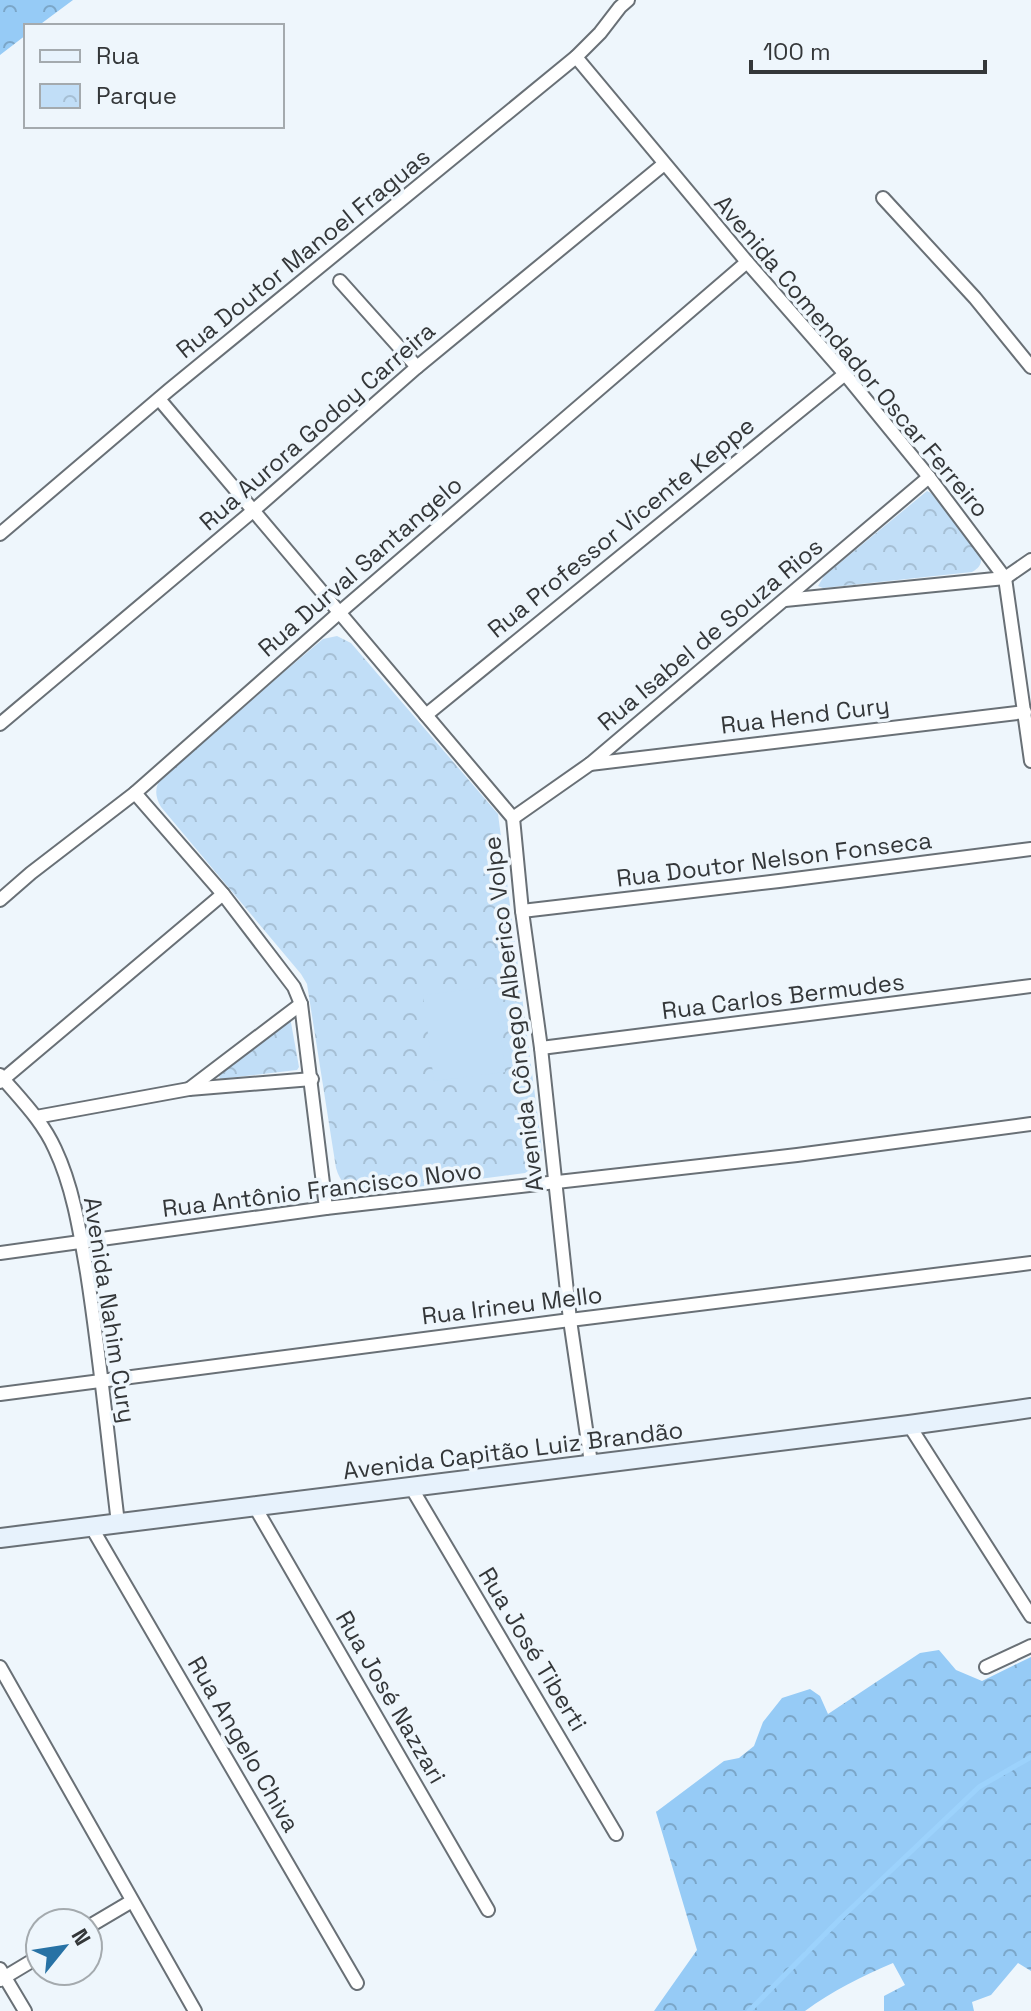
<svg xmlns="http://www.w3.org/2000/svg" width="1031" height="2011" viewBox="0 0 1031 2011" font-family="'Space Grotesk',sans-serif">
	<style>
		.forest { fill: url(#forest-crowns) }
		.park { fill: url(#park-crowns) }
		.pitch { fill: #c1def7 }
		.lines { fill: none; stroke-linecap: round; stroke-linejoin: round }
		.stream { stroke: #9cd2fc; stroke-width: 5 }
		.minor-casing { stroke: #697076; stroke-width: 16 }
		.secondary-casing { stroke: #697076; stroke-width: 22 }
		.minor { stroke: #fff; stroke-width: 12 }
		.secondary { stroke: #e7f2fc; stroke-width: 18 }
		.labels { text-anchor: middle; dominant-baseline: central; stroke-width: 7; stroke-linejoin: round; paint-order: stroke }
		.street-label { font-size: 24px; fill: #343739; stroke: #eef6fc }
	</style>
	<defs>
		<pattern id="forest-crowns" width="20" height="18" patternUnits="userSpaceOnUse" patternTransform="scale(2)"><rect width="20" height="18" fill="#96cbf6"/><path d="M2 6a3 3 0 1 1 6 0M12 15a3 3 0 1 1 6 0" fill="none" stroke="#7ba6c8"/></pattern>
		<pattern id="park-crowns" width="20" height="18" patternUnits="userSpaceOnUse" patternTransform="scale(2)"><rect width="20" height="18" fill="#c1def7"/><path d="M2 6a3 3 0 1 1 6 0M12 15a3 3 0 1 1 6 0" fill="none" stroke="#a6bfd4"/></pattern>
	</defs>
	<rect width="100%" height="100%" fill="#eef6fc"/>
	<!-- forest -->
	<g class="forest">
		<polygon points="0,0 73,0 38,26 26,26 26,35 0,55"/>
		<path d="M939,1650L956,1670L982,1681L1031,1657V1971L1018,1963L991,1995L972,2002L974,2011H884V1996L905,1985L893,1963C862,1976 832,1991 805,2011H654L697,1950L656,1812L724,1761L739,1758L754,1746L763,1722L782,1698L810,1689L820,1696L828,1714L920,1653Z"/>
	</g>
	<!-- park -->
	<g class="park">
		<path d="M927,491L931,493L977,549C983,559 983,566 972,572L823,588L818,586L824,576Z"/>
		<path d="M337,636L351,643L498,814L542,1149C540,1161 536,1167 525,1173L363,1194C348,1191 340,1182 336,1168L307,984L301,974L161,807C154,795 155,787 162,775L323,639Z"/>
		<polygon points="290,1017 299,1067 297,1070 220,1079 218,1073"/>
	</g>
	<!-- pitch -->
	<polygon class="pitch" points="495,986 505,1072 434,1081 423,995"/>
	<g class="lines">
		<!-- stream -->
		<polyline class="stream" points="749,2011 841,1918 979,1787 1031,1757"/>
		<!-- minor casing -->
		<g class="minor-casing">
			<g id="minor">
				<polyline points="576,57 747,262 845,374 929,477 1005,578 1031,761"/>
				<polyline points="883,198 975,298 1031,367"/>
				<polyline points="340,281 417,367"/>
				<polyline points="159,399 513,818 522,911 541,1048 570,1320 591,1463"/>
				<polyline points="0,534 169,390 576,57 600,33 620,7 628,0"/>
				<polyline points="785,600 1005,578 1031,560"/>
				<polyline points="426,715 845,374"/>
				<polyline points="0,724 254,510 417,367 664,164"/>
				<polyline points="590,764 1025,712"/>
				<polyline points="135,793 223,894 294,987 301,1004 326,1208"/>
				<polyline points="513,818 590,764 929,477"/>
				<polyline points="0,900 31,873 135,793 340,612 747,262"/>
				<polyline points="522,911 779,881 1031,849"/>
				<polyline points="541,1048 1031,986"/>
				<path d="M0,1075C20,1099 42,1120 55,1149C73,1187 80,1232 87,1273C100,1356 108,1440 118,1523"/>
				<polyline points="0,1082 223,894"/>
				<polyline points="189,1089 301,1004"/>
				<polyline points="36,1117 189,1089 312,1079"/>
				<polyline points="0,1253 326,1208 797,1155 1031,1124"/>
				<polyline points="0,1394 570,1320 1031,1263"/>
				<polyline points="909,1425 1031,1616"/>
				<polyline points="411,1487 616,1834"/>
				<polyline points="255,1507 488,1910"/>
				<polyline points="92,1528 357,1983"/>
				<polyline points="0,1667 195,2011"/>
				<polyline points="986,1667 1031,1646"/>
				<polyline points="88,1927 132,1901"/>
				<polyline points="0,1969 25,2011"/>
				<polyline points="0,1980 40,1956"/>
			</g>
		</g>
		<!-- secondary casing -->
		<g class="secondary-casing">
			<polyline id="secondary" points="0,1538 909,1425 1031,1408"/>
		</g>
		<!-- minor -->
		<use href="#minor" class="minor"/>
		<!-- secondary -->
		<use href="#secondary" class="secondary"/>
	</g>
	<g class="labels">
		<!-- street labels -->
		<g class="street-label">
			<text transform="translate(303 253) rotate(-39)">Rua Doutor Manoel Fraguas</text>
			<text transform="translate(852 356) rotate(50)">Avenida Comendador Oscar Ferreiro</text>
			<text transform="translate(317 426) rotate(-41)">Rua Aurora Godoy Carreira</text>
			<text transform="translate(621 527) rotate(-39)">Rua Professor Vicente Keppe</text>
			<text transform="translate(360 566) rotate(-41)">Rua Durval Santangelo</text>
			<text transform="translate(710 634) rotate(-40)">Rua Isabel de Souza Rios</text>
			<text transform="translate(805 715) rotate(-7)">Rua Hend Cury</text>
			<text transform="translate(774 859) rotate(-7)">Rua Doutor Nelson Fonseca</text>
			<text transform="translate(783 996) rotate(-7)">Rua Carlos Bermudes</text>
			<text transform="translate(513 1014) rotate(-97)">Avenida Cônego Alberico Volpe</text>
			<text transform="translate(322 1189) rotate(-7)">Rua Antônio Francisco Novo</text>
			<text transform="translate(512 1305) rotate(-7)">Rua Irineu Mello</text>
			<text transform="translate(110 1310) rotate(81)">Avenida Nahim Cury</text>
			<text transform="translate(513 1450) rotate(-7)">Avenida Capitão Luiz Brandão</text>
			<text transform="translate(533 1649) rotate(59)">Rua José Tiberti</text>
			<text transform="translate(391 1697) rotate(60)">Rua José Nazzari</text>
			<text transform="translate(244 1744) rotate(60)">Rua Angelo Chiva</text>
		</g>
	</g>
	<!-- legend -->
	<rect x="24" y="24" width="260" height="104" fill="#eef6fc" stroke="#a4aaae" stroke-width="2"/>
	<rect x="40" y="50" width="40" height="12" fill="#e7f2fc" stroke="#a4aaae" stroke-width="2"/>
	<text x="96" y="64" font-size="24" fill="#343739">Rua</text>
	<rect x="40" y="84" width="40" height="24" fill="url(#park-crowns)" stroke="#a4aaae" stroke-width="2"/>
	<text x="96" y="104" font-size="24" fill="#343739">Parque</text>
	<!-- north arrow -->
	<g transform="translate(64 1947) rotate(60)"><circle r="38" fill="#eef6fc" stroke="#a4aaae" stroke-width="2"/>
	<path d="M0-6L14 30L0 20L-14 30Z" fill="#2772a5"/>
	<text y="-12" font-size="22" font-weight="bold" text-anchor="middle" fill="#343739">N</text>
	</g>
	<!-- scale -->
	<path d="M751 60v12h234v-12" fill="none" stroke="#343739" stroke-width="4"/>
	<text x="763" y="60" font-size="24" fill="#343739" stroke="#eef6fc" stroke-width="6" paint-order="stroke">100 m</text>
</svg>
